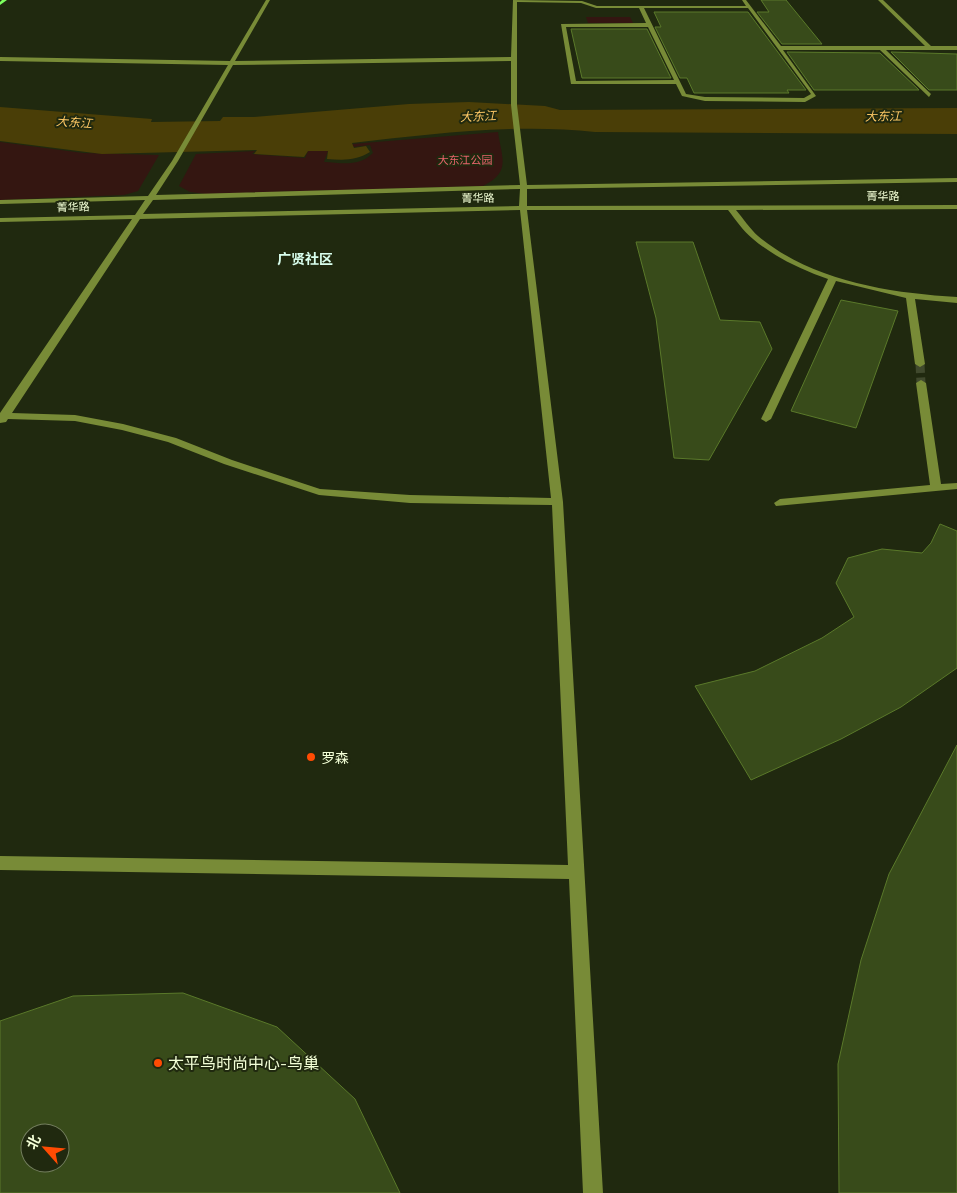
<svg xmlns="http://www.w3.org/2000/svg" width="957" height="1193" viewBox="0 0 957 1193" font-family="'Titillium Web','Noto Sans SC',sans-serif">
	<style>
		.green { fill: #341611 }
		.water { fill: #4a3e07 }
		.building { fill: #384b1a; stroke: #5a792a; fill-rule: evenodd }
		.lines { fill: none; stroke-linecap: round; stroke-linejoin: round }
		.minor-tunnel { stroke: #40492d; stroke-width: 9; stroke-dasharray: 9 4.5; stroke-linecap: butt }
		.minor { fill: #788b37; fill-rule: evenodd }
		.major { fill: #7cff5e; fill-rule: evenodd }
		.poi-dot { fill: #ff4b03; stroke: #20290f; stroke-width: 2 }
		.labels { text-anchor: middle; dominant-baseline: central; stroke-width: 4; stroke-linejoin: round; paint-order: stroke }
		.far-park-label { font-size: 11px; fill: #e8636c; stroke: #20290f }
		.far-street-label { font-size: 11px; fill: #f3ffd7; stroke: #20290f }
		.far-water-label { font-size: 12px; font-style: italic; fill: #ffc965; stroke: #20290f }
		.far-quarter-label { font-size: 14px; font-weight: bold; fill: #d9ffee; stroke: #20290f }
		.poi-label { font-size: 14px; fill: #f3ffd7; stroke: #20290f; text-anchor: start }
		.near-poi-label { font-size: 16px; fill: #f3ffd7; stroke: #20290f; text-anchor: start }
	</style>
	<rect width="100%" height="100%" fill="#20290f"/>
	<!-- green -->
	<g class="green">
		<polygon points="586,17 630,17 633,23 588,23"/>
		<path d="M498,132C502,159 511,172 483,186L206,194L190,192L179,186L196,154L255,151L252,154L305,158L308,151H328L324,162C342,163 359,167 373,153L370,145L354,147L352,144Z"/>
		<polygon points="0,142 83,153 159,155 138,191 124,195 0,200"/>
	</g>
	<!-- water -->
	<path class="water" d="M469,102L545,106L560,110L957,108V134L595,132C517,123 430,134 352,143L354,148L366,146L370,152C356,161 343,160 327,159L328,151H308L304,157L254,154L257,150L102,154L0,141V107L152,119L151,122L220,121L223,117H254L409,104Z"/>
	<!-- building -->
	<g class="building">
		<polygon points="761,0 786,0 822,44 782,44 757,12 769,12"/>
		<polygon points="654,12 748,12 806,90 787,90 789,93 694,93 687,78 680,78 655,27 661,27"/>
		<polygon points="571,29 647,29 671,78 582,78"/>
		<polygon points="787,52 880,53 919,90 814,90"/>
		<polygon points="891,52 957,54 957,90 929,90"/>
		<polygon points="636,242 693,242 720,320 760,322 772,349 709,460 674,458 656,318"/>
		<polygon points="841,300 898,311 856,428 791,411"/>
		<polygon points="940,524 957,531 957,668 901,707 841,739 751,780 695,686 755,671 822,638 854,617 836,583 848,558 882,549 922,553 931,543"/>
		<polygon points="957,745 957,1193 839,1193 838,1064 861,960 889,874"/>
		<path d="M183,993L277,1027L355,1099L400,1193H0V1021L73,996ZM30,1133H60V1163H30Z"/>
	</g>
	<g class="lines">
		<!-- minor-tunnel -->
		<polyline class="minor-tunnel" points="920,364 921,383"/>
		<!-- minor -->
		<g class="minor">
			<path d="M266,0H270L235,61L511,57L513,0L582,1L597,6H746L742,0H746L781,46H925L878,0H883L931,46H957V50H886L931,94L929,97L880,50H783L816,96L805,102L705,101L682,96L676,84H571L561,24L646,23L639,8H596L581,3L517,2V105L527,185L957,178V182L527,189V206L957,205V209L736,210C743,218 750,229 758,236C812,281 889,293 957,297V303L915,299L925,364L920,367L915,364L906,298L836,281L771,419L766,422L761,419L828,279C802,270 774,257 753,239C743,231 736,220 728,210H527L563,502L603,1193H583L569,879L0,870V856L568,865L552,505L410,503L319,495L224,464L168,442L122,430L75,421L8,419L6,422L0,423V413L132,219L0,222V218L135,215L145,200L0,204V200L148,196L172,161L228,65L0,61V57L230,61ZM644,8H748L811,94L804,98L705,97L686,94ZM566,27H648L674,80L576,81ZM511,61V105L520,185L156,195L178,161L233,65ZM520,189L519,206L143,214L153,200ZM520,210L551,498L410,495L320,489L232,460L176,438L123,424L75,415L12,413L140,219Z"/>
			<polygon points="921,380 926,383 941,484 957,483 957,489 776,506 774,503 780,499 930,485 916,383"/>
		</g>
		<!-- major -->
		<polygon class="major" points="2,0 7,0 0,5 0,2"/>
	</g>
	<!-- markers -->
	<g class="poi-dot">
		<circle cx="311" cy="757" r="5"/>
		<circle cx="158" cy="1063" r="5"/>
	</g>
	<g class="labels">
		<!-- far-park labels -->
		<g class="far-park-label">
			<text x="465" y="160">大东江公园</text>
		</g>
		<!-- far-street labels -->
		<g class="far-street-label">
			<text x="883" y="196">菁华路</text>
			<text transform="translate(478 198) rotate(-1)">菁华路</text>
			<text transform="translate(73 207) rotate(-2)">菁华路</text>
		</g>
		<!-- far-water labels -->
		<g class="far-water-label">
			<text transform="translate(478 116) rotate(-2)">大东江</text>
			<text transform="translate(883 116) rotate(-1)">大东江</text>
			<text transform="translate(74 122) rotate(4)">大东江</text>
		</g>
		<!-- far-quarter labels -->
		<g class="far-quarter-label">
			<text x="305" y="258">广贤社区</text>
		</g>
		<!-- poi labels -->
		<g class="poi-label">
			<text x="321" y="757">罗森</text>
		</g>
		<!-- near-poi labels -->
		<g class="near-poi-label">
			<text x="168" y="1063">太平鸟时尚中心-鸟巢</text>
		</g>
	</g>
	<!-- north arrow -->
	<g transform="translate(45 1148) rotate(297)"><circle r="24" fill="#20290f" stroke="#747f5f"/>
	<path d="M0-4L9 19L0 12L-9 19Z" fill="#ff4b03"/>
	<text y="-8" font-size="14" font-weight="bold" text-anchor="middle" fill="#f3ffd7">北</text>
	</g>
</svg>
